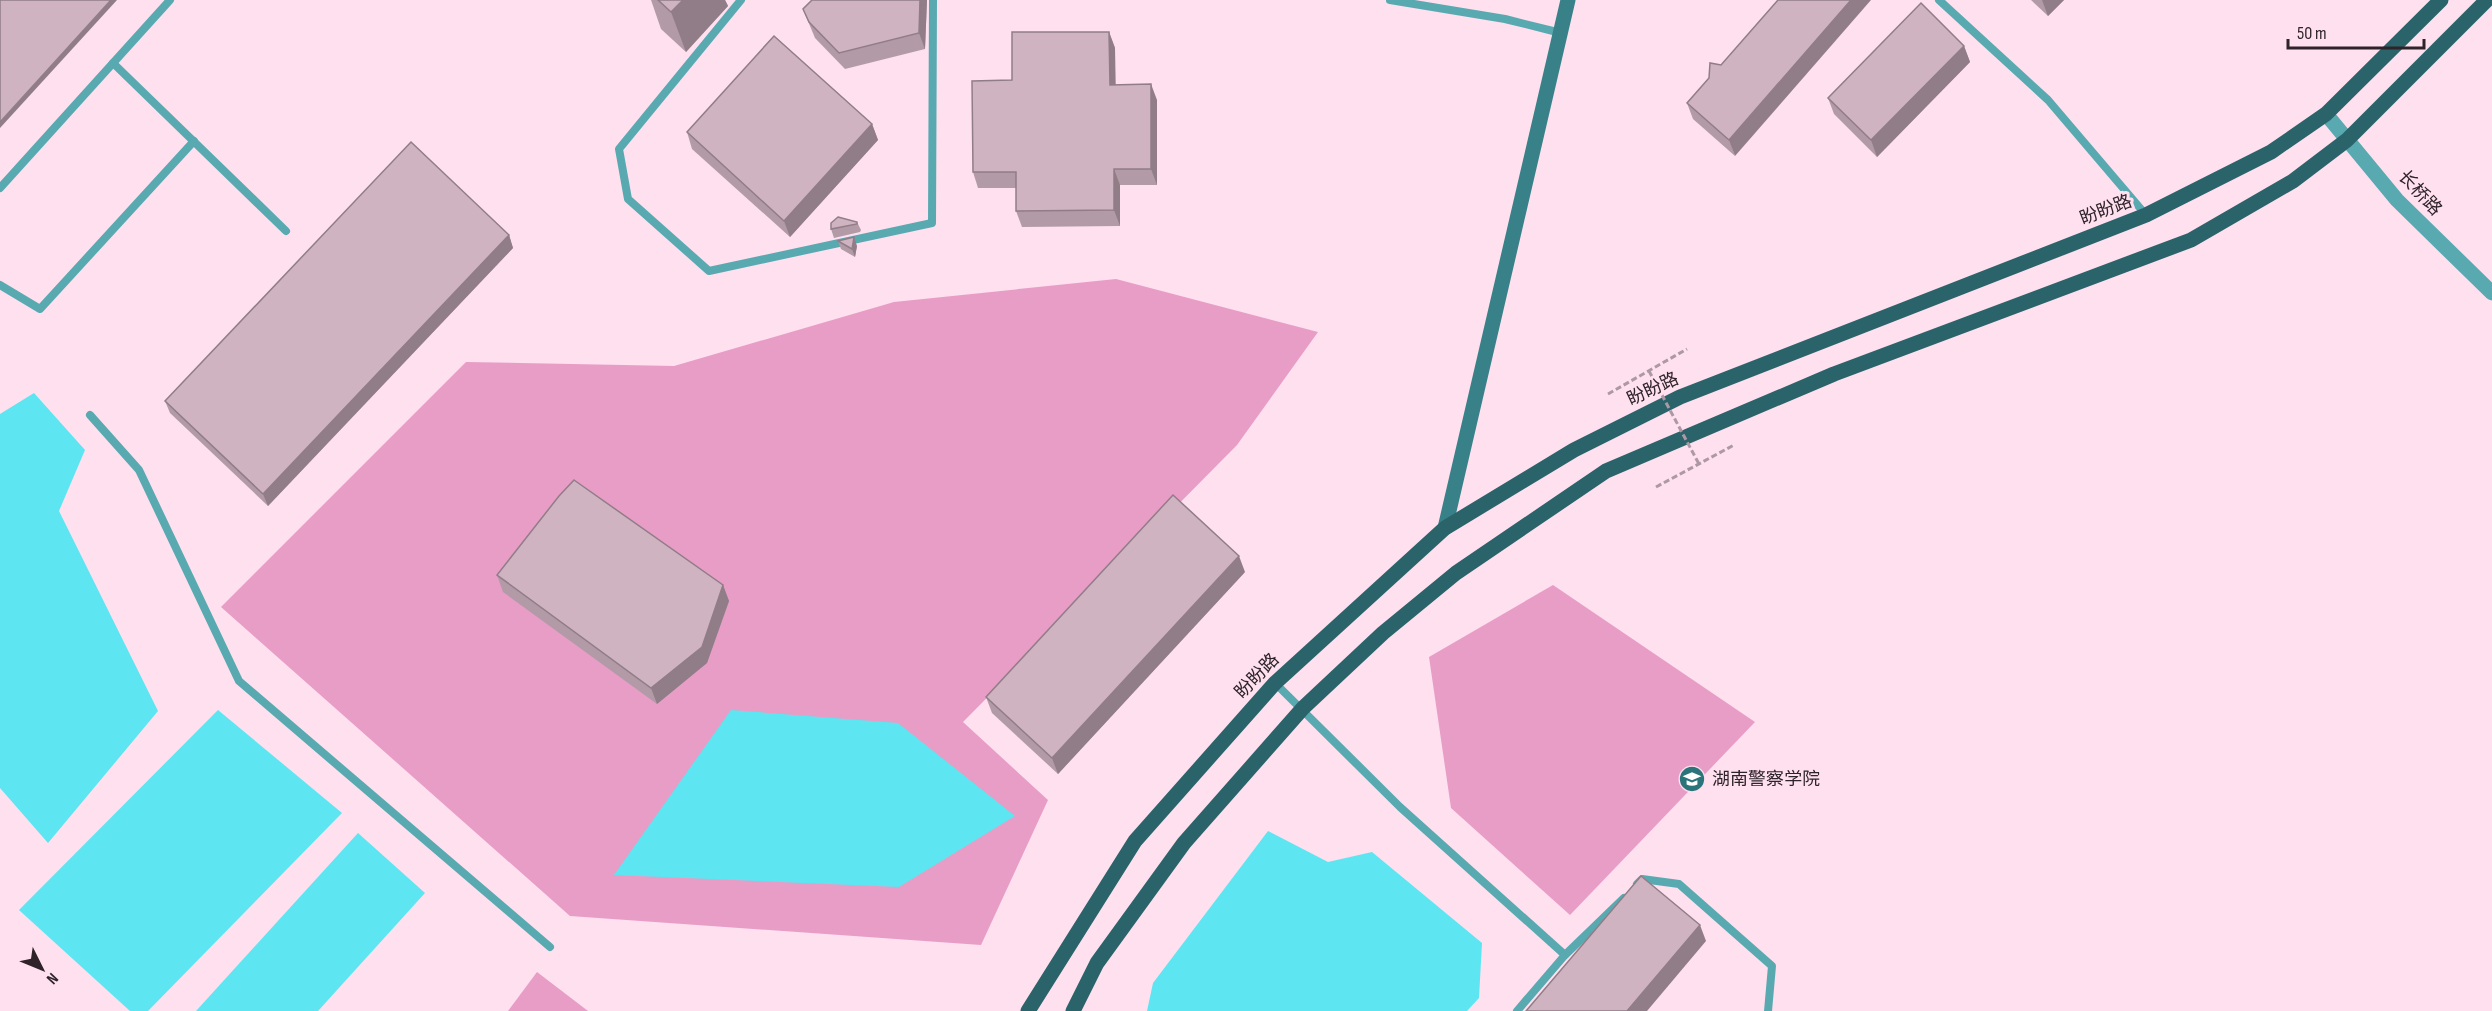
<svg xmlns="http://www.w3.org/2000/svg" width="2492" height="1011" viewBox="0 0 2492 1011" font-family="'Sofia Sans Condensed','Noto Sans SC',sans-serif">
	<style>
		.green { fill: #e89dc6 }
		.water { fill: #5de5f1 }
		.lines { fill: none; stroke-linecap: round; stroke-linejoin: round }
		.path { stroke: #ae98a3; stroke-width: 3; stroke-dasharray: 6 3; stroke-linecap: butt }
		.service { stroke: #59a9b1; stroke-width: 8 }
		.tertiary { stroke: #59a9b1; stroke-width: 15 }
		.secondary { stroke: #398188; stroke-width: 15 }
		.primary { stroke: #2a646a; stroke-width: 15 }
		.path-bridge { stroke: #ae98a3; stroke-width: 3; stroke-dasharray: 6 3; stroke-linecap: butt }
		.wall { fill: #b29aa6 }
		.shaded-wall { fill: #917d87 }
		.building { fill: #cfb3c1; stroke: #917d87; stroke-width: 1.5 }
		.labels { text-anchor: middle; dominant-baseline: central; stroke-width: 6; stroke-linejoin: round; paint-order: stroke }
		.street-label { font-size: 18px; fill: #2e2329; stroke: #fee0ef }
		.poi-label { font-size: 18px; fill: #2e2329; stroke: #fee0ef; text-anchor: start }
	</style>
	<rect width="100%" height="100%" fill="#fee0ef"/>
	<!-- green -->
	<g class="green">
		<polygon points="1116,279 1318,332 1237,445 963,722 1048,800 981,945 570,916 221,607 466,362 674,366 894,302"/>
		<polygon points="1553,585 1755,722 1570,915 1451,808 1429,657"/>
		<polygon points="537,972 588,1011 508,1011"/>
	</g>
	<!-- water -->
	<g class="water">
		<polygon points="34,393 85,450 59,511 158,711 48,843 0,788 0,414"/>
		<polygon points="218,710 342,813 148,1011 130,1011 19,910"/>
		<polygon points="731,710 898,723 1015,816 899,887 614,875"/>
		<polygon points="1268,831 1328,862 1372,852 1482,943 1479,998 1467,1011 1147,1011 1153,983"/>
		<polygon points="358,833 425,893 318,1011 196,1011"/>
	</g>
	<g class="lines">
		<!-- path -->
		<g class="path">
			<polyline points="1608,394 1687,349"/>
			<polyline points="1656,487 1734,445"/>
		</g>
		<!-- service -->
		<g class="service">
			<polyline points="741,0 619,149 628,199 709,271 932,223 933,0"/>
			<polyline points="1390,0 1505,19 1561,33"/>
			<polyline points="1939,0 2048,100 2146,215"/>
			<polyline points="113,63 286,231"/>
			<polyline points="0,188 170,0"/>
			<polyline points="0,285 40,309 194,141"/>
			<polyline points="90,415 139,470 239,681 550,947"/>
			<polyline points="1275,683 1400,807 1565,955"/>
			<polyline points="1637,884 1642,879 1679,884 1772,966 1768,1011"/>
			<polyline points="1517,1011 1565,955 1624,898"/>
		</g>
		<!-- tertiary -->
		<polyline class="tertiary" points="2326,114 2397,200 2492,293"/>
		<!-- secondary -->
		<polyline class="secondary" points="1445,528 1568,0"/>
		<!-- primary -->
		<g class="primary">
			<polyline points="1028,1011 1135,841 1275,683 1445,528 1574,450 1680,397 2146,215 2271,152 2326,114 2441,0"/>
			<polyline points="1073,1011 1097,963 1184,843 1303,708 1383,633 1456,573 1606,471 1834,374 2191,240 2293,181 2347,140 2487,0"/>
		</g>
		<!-- path-bridge -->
		<polyline class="path-bridge" points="1649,371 1699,464"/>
	</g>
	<!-- wall -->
	<g class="wall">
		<polygon points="651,0 725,0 728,6 686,52 661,29"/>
		<polygon points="812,0 927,0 925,49 845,69 815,38 803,9"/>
		<polygon points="2031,0 2064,0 2048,16"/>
		<polygon points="1109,32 1115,48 1115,85 1157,100 1157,185 1120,185 1120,226 1022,227 1016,211 1016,188 978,188 973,172 1012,80"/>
		<polygon points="1964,46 1970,62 1877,157 1834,114 1828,98"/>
		<polygon points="1709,78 1735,156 1693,119 1687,103"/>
		<polygon points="872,124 878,140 790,237 692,149 687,132"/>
		<polygon points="857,222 861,230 860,232 834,238 831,229"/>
		<polygon points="509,235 513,248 268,506 170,413 165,401"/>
		<polygon points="838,241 857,246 855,257 841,249"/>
		<polygon points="1245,572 1058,774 992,713 986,697"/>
		<polygon points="497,575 723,585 729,601 707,663 657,704 503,592"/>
	</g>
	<!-- shaded-wall -->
	<g class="shaded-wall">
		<polygon points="111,0 117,0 0,128 0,122"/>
		<polygon points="683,0 725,0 728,6 686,52 671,12"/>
		<polygon points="920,0 927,0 925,49 919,33"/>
		<polygon points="1851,0 1871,0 1735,156 1729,140"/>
		<polygon points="2042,0 2064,0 2048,16"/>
		<polygon points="1109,32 1115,48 1116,101 1110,85"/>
		<polygon points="1964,46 1970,62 1877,157 1871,140"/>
		<polygon points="1151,84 1157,100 1157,185 1151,169"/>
		<polygon points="872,124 878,140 790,237 784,221"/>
		<polygon points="1114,169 1120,185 1120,226 1114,210"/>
		<polygon points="509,235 513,248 268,506 263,494"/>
		<polygon points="854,237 857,246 855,257 852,249"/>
		<polygon points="1239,556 1245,572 1058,774 1052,758"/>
		<polygon points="723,585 729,601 707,663 657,704 651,688"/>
		<polygon points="1700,925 1706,941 1647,1011 1627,1011"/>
	</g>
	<!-- building -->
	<g class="building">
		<polygon points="0,0 111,0 0,122"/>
		<polygon points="658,0 683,0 671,12"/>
		<polygon points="812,0 920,0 919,33 839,53 809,22 803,9"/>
		<polygon points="1778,0 1851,0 1729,140 1687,103 1709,78 1710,63 1721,65"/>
		<polygon points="1921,3 1964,46 1871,140 1828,98"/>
		<polygon points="1012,32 1109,32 1110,85 1151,84 1151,169 1114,169 1114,210 1016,211 1016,172 973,172 972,81 1012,80"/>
		<polygon points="774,36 872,124 784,221 687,132"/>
		<polygon points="411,142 509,235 263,494 165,401"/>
		<polygon points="838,217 857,222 857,224 831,229 831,223"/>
		<polygon points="854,237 852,249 838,241"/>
		<polygon points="574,480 723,585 702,647 651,688 497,575 559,496"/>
		<polygon points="1173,495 1239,556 1052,758 986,697"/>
		<polygon points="1641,876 1700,925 1627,1011 1526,1011"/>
	</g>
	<!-- icons -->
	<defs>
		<g id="university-disc" transform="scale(1.35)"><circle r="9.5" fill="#2a747a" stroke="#fee0ef"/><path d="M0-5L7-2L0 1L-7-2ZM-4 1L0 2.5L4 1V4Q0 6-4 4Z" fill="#fff"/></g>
	</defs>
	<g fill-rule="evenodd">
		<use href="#university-disc" x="1692" y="779"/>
	</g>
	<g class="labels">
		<!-- street labels -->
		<g class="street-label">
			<text transform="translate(2420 193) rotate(47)">长桥路</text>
			<text transform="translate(2106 210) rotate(-21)">盼盼路</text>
			<text transform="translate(1653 389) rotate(-25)">盼盼路</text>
			<text transform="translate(1257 676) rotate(-46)">盼盼路</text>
		</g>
		<!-- poi labels -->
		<g class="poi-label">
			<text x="1712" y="779">湖南警察学院</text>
		</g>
	</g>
	<!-- north arrow -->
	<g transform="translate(42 969) rotate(133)" stroke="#fee0ef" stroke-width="4.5" paint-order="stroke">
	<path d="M0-4.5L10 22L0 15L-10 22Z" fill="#2e2329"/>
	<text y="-9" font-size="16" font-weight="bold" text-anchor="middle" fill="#2e2329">N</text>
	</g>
	<!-- scale -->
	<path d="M2288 39v9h136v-9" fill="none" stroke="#2e2329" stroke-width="3"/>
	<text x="2297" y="39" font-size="18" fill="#2e2329" stroke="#fee0ef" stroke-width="4.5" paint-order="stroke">50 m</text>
</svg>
